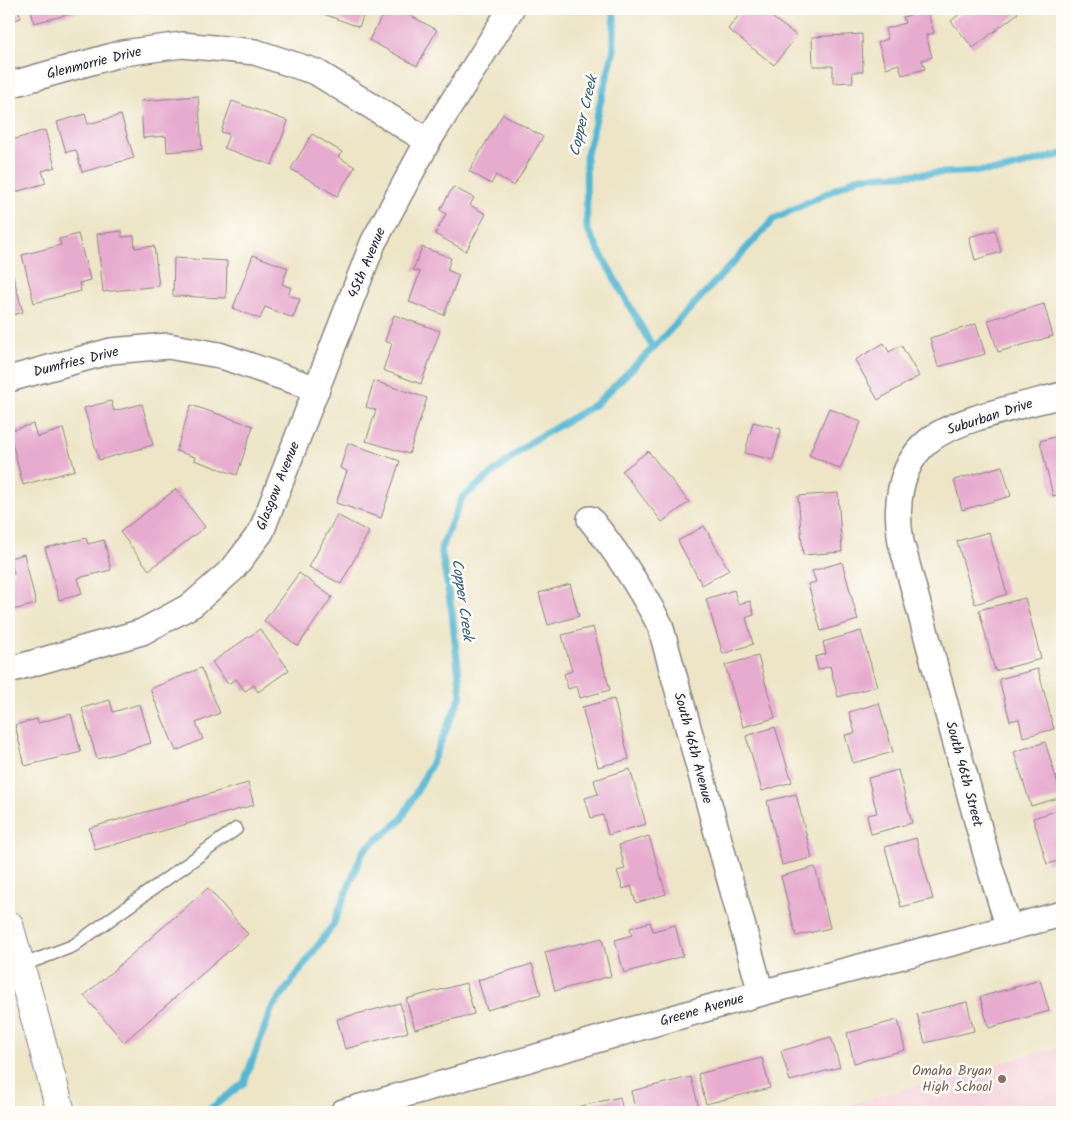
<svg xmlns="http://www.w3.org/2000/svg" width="1071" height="1121" viewBox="0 0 1071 1121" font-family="Kalam,sans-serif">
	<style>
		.built { fill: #f5cfda }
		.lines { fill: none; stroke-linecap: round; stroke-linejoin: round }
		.stream { stroke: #55b7d4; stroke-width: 7 }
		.building { fill: #e7abcf }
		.service-casing { stroke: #888481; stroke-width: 15 }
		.minor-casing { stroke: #888481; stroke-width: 28 }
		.tertiary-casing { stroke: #888481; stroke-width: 30 }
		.service { stroke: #fff; stroke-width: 12 }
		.minor { stroke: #fff; stroke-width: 25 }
		.tertiary { stroke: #fff; stroke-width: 28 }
		.education-dot { fill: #8d6e63; stroke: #fdfcf7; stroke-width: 2 }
		.labels { text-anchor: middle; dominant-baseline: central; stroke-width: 5; stroke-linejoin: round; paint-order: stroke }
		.street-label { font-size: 14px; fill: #22223b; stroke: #fdfcf7 }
		.education-label { font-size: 14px; fill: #785e54; stroke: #fdfcf7; text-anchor: end }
		.water-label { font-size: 15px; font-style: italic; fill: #365e78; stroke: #fdfcf7 }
	</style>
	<rect width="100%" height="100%" fill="#fdfcf7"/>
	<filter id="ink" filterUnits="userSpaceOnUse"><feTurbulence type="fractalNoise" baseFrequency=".02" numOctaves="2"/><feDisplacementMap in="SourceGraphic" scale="10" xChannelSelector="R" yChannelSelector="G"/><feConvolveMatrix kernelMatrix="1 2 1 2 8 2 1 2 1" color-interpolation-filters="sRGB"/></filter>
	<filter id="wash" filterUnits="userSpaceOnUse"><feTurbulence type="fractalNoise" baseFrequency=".0096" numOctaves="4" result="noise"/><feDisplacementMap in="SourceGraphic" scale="20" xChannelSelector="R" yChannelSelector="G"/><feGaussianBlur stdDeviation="1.12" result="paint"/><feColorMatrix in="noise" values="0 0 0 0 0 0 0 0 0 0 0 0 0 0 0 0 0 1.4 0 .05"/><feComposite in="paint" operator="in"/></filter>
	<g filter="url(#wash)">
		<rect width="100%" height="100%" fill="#eee5c7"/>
		<!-- built -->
		<polygon class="built" points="1062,1046 1062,1112 822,1112"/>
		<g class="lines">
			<!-- stream -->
			<g class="stream">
				<polyline points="614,9 614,50 586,157 587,229 653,348"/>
				<polyline points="206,1112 244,1083 271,1010 333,925 363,851 401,820 431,765 461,695 452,613 441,548 462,498 531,442 596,404 653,348 774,219 860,177 1002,170 1062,154"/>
			</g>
		</g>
		<g id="blocks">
			<!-- building -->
			<g class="building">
				<polygon points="9,9 18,9 21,18 9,22"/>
				<polygon points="31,9 90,9 34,23"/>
				<polygon points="310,9 366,9 359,27"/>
				<polygon points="386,9 398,9 437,30 417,66 369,40"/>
				<polygon points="744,9 761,9 797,36 774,65 728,29"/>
				<polygon points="966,9 1014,9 1018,13 973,48 951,21"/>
				<polygon points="927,10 934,33 926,35 932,57 922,60 925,69 902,75 899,64 886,68 878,42 888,39 885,29 905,23 903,17"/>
				<polygon points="862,34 863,72 852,72 853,82 833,83 833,66 813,66 812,37"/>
				<polygon points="198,96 202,149 167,152 166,136 143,138 141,101"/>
				<polygon points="232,101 288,121 272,165 224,148 229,134 221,132"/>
				<polygon points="85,114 88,124 121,115 134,158 82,172 76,150 66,152 57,122"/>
				<polygon points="503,114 543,137 514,186 496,175 491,184 469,171"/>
				<polygon points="45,130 55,167 42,171 46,183 9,194 9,141"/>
				<polygon points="312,134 342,152 338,157 355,167 337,196 291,169"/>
				<polygon points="453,187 474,198 470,205 486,214 466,251 435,234 446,214 440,210"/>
				<polygon points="995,230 1001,252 975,260 969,237"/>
				<polygon points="122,231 122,237 134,236 135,248 154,246 159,286 103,292 97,234"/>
				<polygon points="78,234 90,280 79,283 81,291 34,303 22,255 61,245 59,239"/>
				<polygon points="422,247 451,258 447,270 459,275 444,315 409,302 420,272 413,270"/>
				<polygon points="253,255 288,268 282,284 291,288 288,295 300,299 293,318 265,307 260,319 233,308"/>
				<polygon points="174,258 227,261 226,298 173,296"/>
				<polygon points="11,269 23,312 9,316 9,270"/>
				<polygon points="1044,304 1053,336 998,352 988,320"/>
				<polygon points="394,315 440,331 421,384 383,370 392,344 385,341"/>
				<polygon points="976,324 985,354 938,367 930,338"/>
				<polygon points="884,343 889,352 901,345 919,376 878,400 855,360"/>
				<polygon points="374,381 427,398 409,454 366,441 376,410 366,407"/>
				<polygon points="111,401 114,411 142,404 153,445 99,460 84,408"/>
				<polygon points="191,405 253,426 237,475 194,460 195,457 176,451"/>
				<polygon points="829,408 861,422 840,469 809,455"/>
				<polygon points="753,422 781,429 773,460 745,453"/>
				<polygon points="33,424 37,437 63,429 75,470 23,485 9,431"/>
				<polygon points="1062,435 1062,494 1053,496 1040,441"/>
				<polygon points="348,443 400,461 381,518 336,503 347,471 340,468"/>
				<polygon points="648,451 689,502 662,522 622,471"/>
				<polygon points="1002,466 1011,496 962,510 954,480"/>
				<polygon points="176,489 205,527 149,570 120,532"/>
				<polygon points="838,493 842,552 803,555 798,496"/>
				<polygon points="337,515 369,532 341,584 309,567"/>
				<polygon points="704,526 729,570 702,585 678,541"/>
				<polygon points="989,532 1007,594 975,604 957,541"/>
				<polygon points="86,538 88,544 104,540 111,570 78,578 82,594 59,600 45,548"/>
				<polygon points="24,554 36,604 9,611 9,575 14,574 10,558"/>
				<polygon points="842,562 858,620 821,631 808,584 816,582 812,571"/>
				<polygon points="299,573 332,597 298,646 264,621"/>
				<polygon points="570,584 579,616 548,625 539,593"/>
				<polygon points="734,590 738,604 750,601 754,615 746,618 753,644 723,654 706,599"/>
				<polygon points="1025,598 1041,659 995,671 979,610"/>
				<polygon points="593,627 610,690 580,698 577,686 568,689 564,674 572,671 562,635"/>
				<polygon points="260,629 289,670 258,692 254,685 245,691 236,679 228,684 212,662"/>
				<polygon points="861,631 877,686 838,697 830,666 818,670 815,657 826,654 823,642"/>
				<polygon points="758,656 775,718 743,727 725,665"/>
				<polygon points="201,668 220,713 196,723 203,739 176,751 150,689"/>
				<polygon points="1038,669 1054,729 1023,737 1019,719 1010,721 999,679"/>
				<polygon points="614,699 629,759 598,767 582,707"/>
				<polygon points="110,700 113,712 140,704 151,743 97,759 82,708"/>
				<polygon points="879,703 893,752 853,763 845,735 855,733 849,712"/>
				<polygon points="71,714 81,752 25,766 15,725 37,719 38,723"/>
				<polygon points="775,727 792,782 762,791 746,736"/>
				<polygon points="1045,742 1062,797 1031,806 1014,752"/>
				<polygon points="630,769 646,824 608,835 603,815 591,818 585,798 598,794 594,780"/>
				<polygon points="898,770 912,823 871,834 867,815 877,813 868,778"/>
				<polygon points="248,783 254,805 95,850 89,828"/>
				<polygon points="796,794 812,858 782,865 767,801"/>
				<polygon points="1062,809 1062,860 1047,864 1033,818"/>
				<polygon points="649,836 666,894 636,903 631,886 623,889 617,871 625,869 619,845"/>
				<polygon points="916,838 933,899 901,907 885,847"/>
				<polygon points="815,867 830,928 796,936 781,876"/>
				<polygon points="208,888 248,934 124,1042 84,996"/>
				<polygon points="650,922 653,931 675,925 683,956 624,973 615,940 632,935 630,928"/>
				<polygon points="602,938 611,976 555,991 545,952"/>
				<polygon points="532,964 541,994 487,1010 478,980"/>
				<polygon points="1040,980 1049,1011 989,1028 980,997"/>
				<polygon points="466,983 474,1014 415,1029 406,999"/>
				<polygon points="967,1002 974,1031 925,1043 917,1014"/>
				<polygon points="400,1003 408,1032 345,1049 337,1019"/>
				<polygon points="898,1020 905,1050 854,1063 847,1033"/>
				<polygon points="831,1037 840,1067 790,1081 781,1051"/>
				<polygon points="762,1058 770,1088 706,1104 698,1074"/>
				<polygon points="691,1077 700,1112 636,1112 631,1091"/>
				<polygon points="620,1097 623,1112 565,1112 564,1110"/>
			</g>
		</g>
	</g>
	<g filter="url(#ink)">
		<use href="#blocks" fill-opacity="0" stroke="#888481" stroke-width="1"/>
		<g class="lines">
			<!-- service casing -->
			<g class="service-casing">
				<polyline id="service" points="20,966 73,946 236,829"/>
			</g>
			<!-- minor casing -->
			<g class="minor-casing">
				<g id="minor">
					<polyline points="9,85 123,53 182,45 255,52 316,72 428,141"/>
					<polyline points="9,379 111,351 168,346 219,355 317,389"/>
					<path d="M590,519C618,553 639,586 660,625L761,993"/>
					<polyline points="9,670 142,632 192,605 233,569 261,532 373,243 428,141 511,9"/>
					<path d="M1009,928L988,861L901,542C895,508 898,468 926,443C952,419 1026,405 1062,395"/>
					<polyline points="343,1112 761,993 1062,914"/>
				</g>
			</g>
			<!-- tertiary casing -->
			<g class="tertiary-casing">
				<polyline id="tertiary" points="9,925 61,1112"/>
			</g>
			<!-- service -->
			<use href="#service" class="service"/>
			<!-- minor -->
			<use href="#minor" class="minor"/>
			<!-- tertiary -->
			<use href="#tertiary" class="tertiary"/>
		</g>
	</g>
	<!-- markers -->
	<circle class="education-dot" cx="1002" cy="1079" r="5"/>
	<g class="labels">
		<!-- street labels -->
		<g class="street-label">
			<text transform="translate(94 63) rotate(-14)">Glenmorrie Drive</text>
			<text transform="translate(367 263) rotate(-67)">45th Avenue</text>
			<text transform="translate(76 362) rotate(-14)">Dumfries Drive</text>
			<text transform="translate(990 417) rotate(-18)">Suburban Drive</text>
			<text transform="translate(278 486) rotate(-68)">Glasgow Avenue</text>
			<text transform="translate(693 748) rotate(75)">South 46th Avenue</text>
			<text transform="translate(964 774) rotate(75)">South 46th Street</text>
			<text transform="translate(702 1010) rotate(-16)">Greene Avenue</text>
		</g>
		<!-- education labels -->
		<g class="education-label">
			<text x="992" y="1071">Omaha Bryan<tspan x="992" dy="16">High School</tspan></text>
		</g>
		<!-- water labels -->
		<g class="water-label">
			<text transform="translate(584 116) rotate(-77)">Copper Creek</text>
			<text transform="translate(462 600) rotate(82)">Copper Creek</text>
		</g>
	</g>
	<!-- margin -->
	<rect width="1071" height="1121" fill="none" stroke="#fdfcf7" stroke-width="30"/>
</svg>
